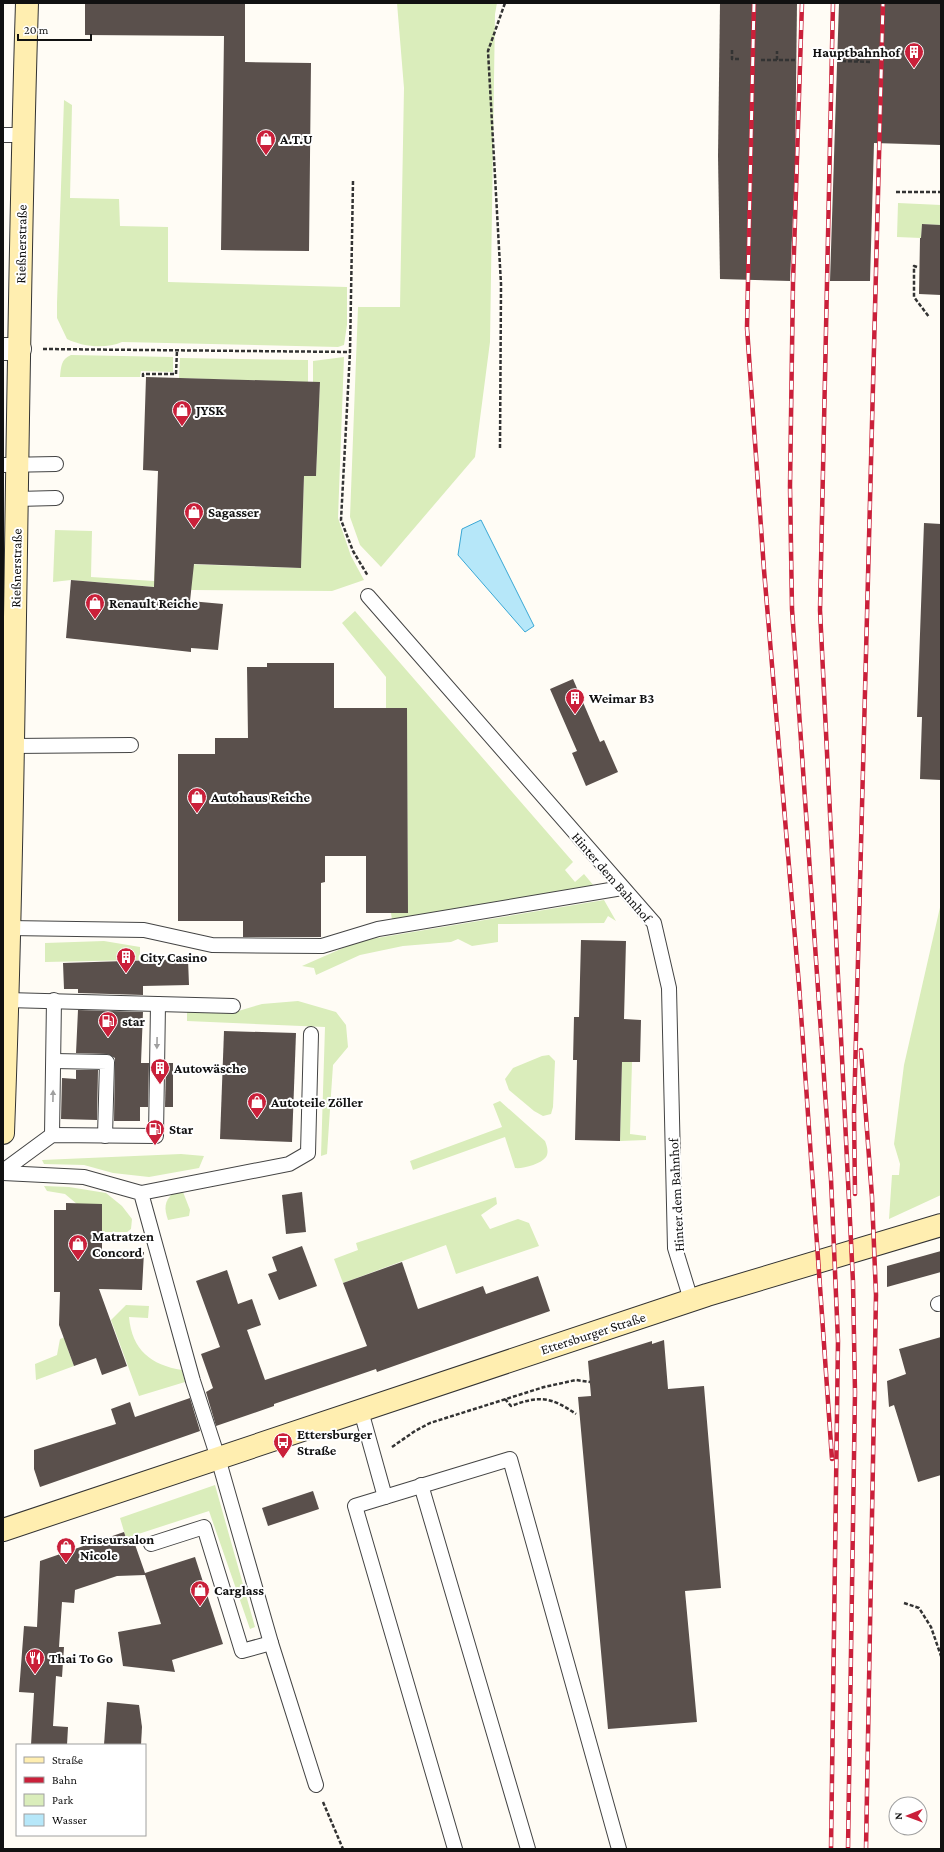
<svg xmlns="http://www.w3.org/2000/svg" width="944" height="1852" viewBox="0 0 944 1852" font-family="'Crimson Pro',serif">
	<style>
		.green { fill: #daedbb }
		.water { fill: #b6e7f9; stroke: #39a7d5 }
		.building { fill: #5a504c }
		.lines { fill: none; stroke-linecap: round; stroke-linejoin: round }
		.lane-casing { stroke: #444; stroke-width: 16 }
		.street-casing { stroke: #444; stroke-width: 24 }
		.secondary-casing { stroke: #333; stroke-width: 24 }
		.path { stroke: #333; stroke-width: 2.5; stroke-dasharray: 4 2; stroke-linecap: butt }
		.lane { stroke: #fff; stroke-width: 14 }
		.street { stroke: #fff; stroke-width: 22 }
		.secondary { stroke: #ffeeb0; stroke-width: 22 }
		.rail-casing { stroke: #ca203a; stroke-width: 4.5 }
		.rail { stroke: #fff; stroke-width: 3; stroke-dasharray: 9; stroke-linecap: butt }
		.oneway { fill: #a0a0a0 }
		.labels { text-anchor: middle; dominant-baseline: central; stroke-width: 4; stroke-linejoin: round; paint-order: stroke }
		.poi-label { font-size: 14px; font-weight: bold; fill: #111; stroke: #fff; text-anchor: start }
		.street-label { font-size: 14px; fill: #111; stroke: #fff }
	</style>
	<rect width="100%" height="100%" fill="#fffcf5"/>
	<!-- green -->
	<g class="green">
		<polygon points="397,3 497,3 495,14 490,342 475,457 381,567 360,545 350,517 358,307 400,307 404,88"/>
		<path d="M64,100L72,105L70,198L119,199L120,226L168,227V282L347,287V325L344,345L338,347L122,342C106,349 83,347 67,339L57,318V303Z"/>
		<polygon points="898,203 941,205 941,225 922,224 921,238 897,237"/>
		<path d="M71,355L173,357V372L141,371L140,377H60C61,367 61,359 71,355Z"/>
		<polygon points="344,357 338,518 351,556 364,580 332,591 191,590 71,580 53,582 55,530 92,531 91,577 154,581 155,563 301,568 304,476 316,476 320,382 313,382 313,361"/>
		<polygon points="180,358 308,360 308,382 179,378"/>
		<polygon points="355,611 573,862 565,870 575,882 584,874 594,886 392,920 391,913 408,913 407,708 386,708 386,677 342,623"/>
		<polygon points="604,900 616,921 608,916 604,923 498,924 498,942 472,946 458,939 451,942 403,946 360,955 316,975 314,968 302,966 359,941"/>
		<polygon points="941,903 941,1195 889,1219 892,1175 899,1175 900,1164 894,1144 904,1065"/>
		<polygon points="104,941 140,947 140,960 45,962 45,943"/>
		<polygon points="298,1001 336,1012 346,1025 348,1047 333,1065 327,1154 321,1156 325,1027 187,1021 187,1011 235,1012 262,1004"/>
		<polygon points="549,1055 555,1061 553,1107 551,1114 543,1116 534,1111 509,1090 505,1079 513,1068 542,1056"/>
		<polygon points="622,1062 632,1062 630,1134 646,1136 646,1140 620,1141"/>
		<path d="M500,1101L545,1141C547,1146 549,1152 546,1157C541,1164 523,1169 515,1168L505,1137L413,1170L410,1161L502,1127L493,1104Z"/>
		<polygon points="181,1154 204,1156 199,1168 149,1177 113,1173 84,1165 44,1164 42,1160"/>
		<polygon points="44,1186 69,1187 106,1193 122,1206 132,1219 131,1229 127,1232 102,1232 102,1204 77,1204 65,1194 47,1191"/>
		<path d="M183,1192L190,1210L189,1216L168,1220C164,1208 164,1202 173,1193Z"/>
		<polygon points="496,1197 497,1204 481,1215 490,1229 518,1219 529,1223 539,1246 456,1274 446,1245 343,1283 334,1259 358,1250 356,1243"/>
		<path d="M126,1305L149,1306L148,1318L129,1317C132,1350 151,1365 182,1370L185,1382L139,1396L111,1320Z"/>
		<polygon points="82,1331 87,1343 68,1350 74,1366 36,1380 35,1364 57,1355 60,1339"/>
		<polygon points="215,1485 255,1627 250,1629 209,1511 126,1538 120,1518"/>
	</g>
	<!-- water -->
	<polygon class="water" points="481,520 534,626 525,632 458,555 462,529"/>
	<!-- building -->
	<g class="building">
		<polygon points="85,3 245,3 245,62 311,63 309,251 221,250 224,36 85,35"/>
		<polygon points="720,3 797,3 795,170 790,281 720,279 718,156"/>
		<polygon points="839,3 941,3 941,145 874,143 870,281 830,281"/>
		<polygon points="922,224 941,225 941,295 919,294 920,238 921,238"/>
		<polygon points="146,377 320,382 316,476 304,476 301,568 194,564 190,601 223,604 218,650 191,648 191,652 66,638 71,580 154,587 158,471 143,470"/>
		<polygon points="924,523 941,524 941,780 920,779 922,717 917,717"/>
		<polygon points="267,663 334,663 334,708 407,708 408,913 366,913 366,856 325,856 325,882 321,883 321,937 243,937 243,921 178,921 178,754 215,754 215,738 248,738 247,667 267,667"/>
		<polygon points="573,679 600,742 604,740 618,772 586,786 572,753 577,751 550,689"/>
		<polygon points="581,940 626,941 624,1019 641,1020 640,1062 622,1062 620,1141 575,1140 577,1060 573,1060 574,1017 579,1017"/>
		<polygon points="188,959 189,985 143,986 143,995 78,993 78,989 64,989 63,963"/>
		<polygon points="78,1010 143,1012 141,1063 149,1063 148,1107 140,1107 140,1121 114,1121 115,1058 107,1054 76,1053"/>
		<polygon points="224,1031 296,1033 292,1142 220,1139"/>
		<polygon points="166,1063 173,1063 173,1107 165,1107"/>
		<polygon points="76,1070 98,1070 97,1120 61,1119 62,1078 76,1079"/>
		<polygon points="302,1192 306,1232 286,1234 282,1195"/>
		<polygon points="66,1203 102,1204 102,1250 144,1252 142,1290 99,1289 127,1366 102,1375 96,1358 74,1366 59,1325 60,1292 54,1292 54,1210 66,1210"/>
		<polygon points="302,1246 317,1286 279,1300 268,1274 277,1271 272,1257"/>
		<polygon points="941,1251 941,1272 887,1287 887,1266"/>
		<polygon points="402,1262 418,1309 483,1286 486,1294 538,1276 550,1311 377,1372 376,1369 274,1404 274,1406 216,1426 206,1392 213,1388 201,1354 220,1347 196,1281 227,1270 238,1304 252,1299 261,1325 247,1330 265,1380 367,1346 343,1283"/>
		<polygon points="941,1337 941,1475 918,1482 894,1405 889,1407 887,1381 906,1374 899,1349"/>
		<polygon points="664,1340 668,1389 704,1386 721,1588 685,1591 697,1722 608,1729 578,1397 591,1396 588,1361 652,1341 652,1344"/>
		<polygon points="190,1398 200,1431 40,1487 34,1469 34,1450 116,1424 111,1409 130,1402 135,1417"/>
		<polygon points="313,1491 319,1509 268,1526 262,1508"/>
		<polygon points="124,1532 126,1538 132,1536 145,1573 195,1557 223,1644 172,1660 175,1672 123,1666 118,1632 161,1624 145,1575 117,1576 75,1590 74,1603 62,1602 59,1647 64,1647 62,1677 56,1676 53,1726 68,1727 67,1745 31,1745 34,1693 19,1692 24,1626 37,1627 40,1561"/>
		<polygon points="107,1702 139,1705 142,1727 141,1745 104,1745"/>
	</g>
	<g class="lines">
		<!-- lane casing -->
		<g class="lane-casing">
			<g id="lane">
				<polyline points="3,135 23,135"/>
				<polyline points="3,465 56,464"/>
				<polyline points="17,499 56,498"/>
				<polyline points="368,596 654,923 669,988 675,1248 691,1300"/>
				<polyline points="13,746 131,745"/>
				<polyline points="9,928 144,930 212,945 322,946 378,929 622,888"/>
				<polyline points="7,1000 233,1006"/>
				<polyline points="54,1061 107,1062 105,1136"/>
				<polyline points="52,1135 54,1000"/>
				<polyline points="3,1171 52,1135 156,1136 158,1004"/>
				<polyline points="3,1173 84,1177 141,1193 193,1381 218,1458 271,1643 316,1785"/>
				<polyline points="141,1193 289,1164 308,1153 311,1034"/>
				<polyline points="938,1304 941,1303"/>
				<polyline points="361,1411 385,1497"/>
				<polyline points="421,1485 528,1849"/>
				<polyline points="151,1544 204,1527 242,1651 271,1643"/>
				<polyline points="455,1849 355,1506 510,1459 619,1849"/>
			</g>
		</g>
		<!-- street casing -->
		<g class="street-casing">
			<polyline id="street" points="3,349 20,349"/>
		</g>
		<!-- secondary casing -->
		<g class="secondary-casing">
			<g id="secondary">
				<path d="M3,1133C17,756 15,379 27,3"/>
				<polyline points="3,1530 707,1295 941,1225"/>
			</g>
		</g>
		<!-- path -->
		<g class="path">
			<polyline points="732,50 732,59 740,59"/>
			<polyline points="761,60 795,60"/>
			<polyline points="777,60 777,51"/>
			<polyline points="842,61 872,62"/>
			<polyline points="858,61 858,52"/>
			<polyline points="353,181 350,352 341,520 353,551 368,576"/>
			<polyline points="896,192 941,192"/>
			<polyline points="917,267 914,266 914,297 929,317"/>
			<polyline points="43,349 350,352"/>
			<polyline points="143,377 143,374 176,374 177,350"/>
			<polyline points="500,448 501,284 488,51 505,3"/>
			<path d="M505,1399L511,1406C540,1395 551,1397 576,1414"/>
			<polyline points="392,1447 415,1431 430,1423 544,1387 576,1380 590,1382"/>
			<polyline points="904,1603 919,1608 931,1627 941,1656"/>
			<polyline points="323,1802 343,1849"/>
		</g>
		<!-- lane -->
		<use href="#lane" class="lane"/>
		<!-- street -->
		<use href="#street" class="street"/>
		<!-- secondary -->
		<use href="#secondary" class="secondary"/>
		<!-- rail casing -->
		<g class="rail-casing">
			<g id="rail">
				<polyline points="754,3 747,328 764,570 799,985 832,1459"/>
				<polyline points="802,3 793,282 790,486 792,609 831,1179 838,1341 831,1849"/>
				<polyline points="833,3 820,610 853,1282 855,1392 848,1849"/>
				<polyline points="861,1050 872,1197 876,1295 866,1849"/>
				<polyline points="855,1194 854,1113 883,3"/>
			</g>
		</g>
		<!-- rail -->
		<use href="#rail" class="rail"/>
	</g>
	<!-- one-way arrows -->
	<defs><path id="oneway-solid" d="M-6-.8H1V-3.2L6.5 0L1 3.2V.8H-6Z"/></defs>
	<g class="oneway">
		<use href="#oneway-solid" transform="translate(157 1043) rotate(91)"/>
		<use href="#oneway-solid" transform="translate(53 1096) rotate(-89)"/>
	</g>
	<!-- icons -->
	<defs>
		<g id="building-pin" transform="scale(1)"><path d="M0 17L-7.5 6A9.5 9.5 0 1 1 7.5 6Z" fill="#ca203a" stroke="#fff"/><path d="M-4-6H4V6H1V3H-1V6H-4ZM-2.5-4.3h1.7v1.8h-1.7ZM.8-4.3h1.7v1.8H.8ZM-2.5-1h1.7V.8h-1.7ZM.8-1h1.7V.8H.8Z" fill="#fff"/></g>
		<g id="shop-pin" transform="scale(1)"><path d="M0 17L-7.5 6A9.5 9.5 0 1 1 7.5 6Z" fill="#ca203a" stroke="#fff"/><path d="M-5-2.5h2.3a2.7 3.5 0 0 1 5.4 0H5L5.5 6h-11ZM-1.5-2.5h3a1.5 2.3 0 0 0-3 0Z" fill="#fff"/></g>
		<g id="fuel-pin" transform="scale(1)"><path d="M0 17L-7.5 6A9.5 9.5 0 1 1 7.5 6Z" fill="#ca203a" stroke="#fff"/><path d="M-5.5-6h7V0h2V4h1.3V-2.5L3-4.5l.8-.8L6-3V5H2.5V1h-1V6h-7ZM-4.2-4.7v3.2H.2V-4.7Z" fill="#fff"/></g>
		<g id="bus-pin" transform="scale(1)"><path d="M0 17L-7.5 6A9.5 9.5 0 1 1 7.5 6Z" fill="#ca203a" stroke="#fff"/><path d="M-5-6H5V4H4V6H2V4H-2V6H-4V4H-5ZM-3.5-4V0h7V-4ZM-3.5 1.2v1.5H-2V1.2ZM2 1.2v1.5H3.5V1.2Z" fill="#fff"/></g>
		<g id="restaurant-pin" transform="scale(1)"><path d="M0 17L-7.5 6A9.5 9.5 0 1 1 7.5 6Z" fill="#ca203a" stroke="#fff"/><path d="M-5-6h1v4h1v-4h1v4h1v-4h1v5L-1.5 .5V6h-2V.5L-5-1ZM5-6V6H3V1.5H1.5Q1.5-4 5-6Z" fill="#fff"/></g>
	</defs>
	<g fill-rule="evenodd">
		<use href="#building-pin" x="914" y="52"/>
		<use href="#shop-pin" x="266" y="139"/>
		<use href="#shop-pin" x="182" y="410"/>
		<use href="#shop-pin" x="194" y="512"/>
		<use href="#shop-pin" x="95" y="603"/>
		<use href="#building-pin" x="575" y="698"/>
		<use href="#shop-pin" x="197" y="797"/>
		<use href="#building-pin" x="126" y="957"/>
		<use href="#fuel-pin" x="108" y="1021"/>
		<use href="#building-pin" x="160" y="1068"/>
		<use href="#shop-pin" x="257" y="1102"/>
		<use href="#fuel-pin" x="155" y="1129"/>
		<use href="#shop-pin" x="78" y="1244"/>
		<use href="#bus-pin" x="283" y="1442"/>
		<use href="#shop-pin" x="66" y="1547"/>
		<use href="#shop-pin" x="200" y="1590"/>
		<use href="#restaurant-pin" x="35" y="1658"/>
	</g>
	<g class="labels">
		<!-- poi labels -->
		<g class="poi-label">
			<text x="900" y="52" text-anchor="end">Hauptbahnhof</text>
			<text x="280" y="139">A.T.U</text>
			<text x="196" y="410">JYSK</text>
			<text x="208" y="512">Sagasser</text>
			<text x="109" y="603">Renault Reiche</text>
			<text x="589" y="698">Weimar B3</text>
			<text x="211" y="797">Autohaus Reiche</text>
			<text x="140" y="957">City Casino</text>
			<text x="122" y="1021">star</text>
			<text x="174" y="1068">Autowäsche</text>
			<text x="271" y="1102">Autoteile Zöller</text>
			<text x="169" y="1129">Star</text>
			<text x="92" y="1236">Matratzen<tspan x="92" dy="16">Concord</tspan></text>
			<text x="297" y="1434">Ettersburger<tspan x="297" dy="16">Straße</tspan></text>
			<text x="80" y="1539">Friseursalon<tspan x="80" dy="16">Nicole</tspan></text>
			<text x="214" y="1590">Carglass</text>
			<text x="49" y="1658">Thai To Go</text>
		</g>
		<!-- street labels -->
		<g class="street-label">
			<text transform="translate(21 244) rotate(-89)">Rießnerstraße</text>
			<text transform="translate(16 568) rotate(-89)">Rießnerstraße</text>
			<text transform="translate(612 877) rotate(49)">Hinter dem Bahnhof</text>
			<text transform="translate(676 1195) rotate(-93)">Hinter dem Bahnhof</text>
			<text transform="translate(593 1333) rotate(-18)">Ettersburger Straße</text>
		</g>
	</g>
	<!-- border -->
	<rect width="944" height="1852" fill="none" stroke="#111111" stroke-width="8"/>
	<!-- legend -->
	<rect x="16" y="1744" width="130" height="92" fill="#ffffff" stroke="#a0a0a0"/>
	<rect x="24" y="1757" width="20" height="6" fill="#ffeeb0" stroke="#a0a0a0"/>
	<text x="52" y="1764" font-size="12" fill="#111111">Straße</text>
	<rect x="24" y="1777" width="20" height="6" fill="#ca203a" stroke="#a0a0a0"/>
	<text x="52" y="1784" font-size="12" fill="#111111">Bahn</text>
	<rect x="24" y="1794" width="20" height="12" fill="#daedbb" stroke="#a0a0a0"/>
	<text x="52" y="1804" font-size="12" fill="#111111">Park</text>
	<rect x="24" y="1814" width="20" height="12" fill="#b6e7f9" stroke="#a0a0a0"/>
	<text x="52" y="1824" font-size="12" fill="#111111">Wasser</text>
	<!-- north arrow -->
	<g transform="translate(908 1816) rotate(269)"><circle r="19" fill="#ffffff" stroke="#a0a0a0"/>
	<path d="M0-3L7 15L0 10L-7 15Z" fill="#ca203a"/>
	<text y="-6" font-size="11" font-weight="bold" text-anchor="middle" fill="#111111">N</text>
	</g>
	<!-- scale -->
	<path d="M18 34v6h73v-6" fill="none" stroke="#111111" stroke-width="2"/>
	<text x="24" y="34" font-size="12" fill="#111111" stroke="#ffffff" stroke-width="3" paint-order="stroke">20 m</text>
</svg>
